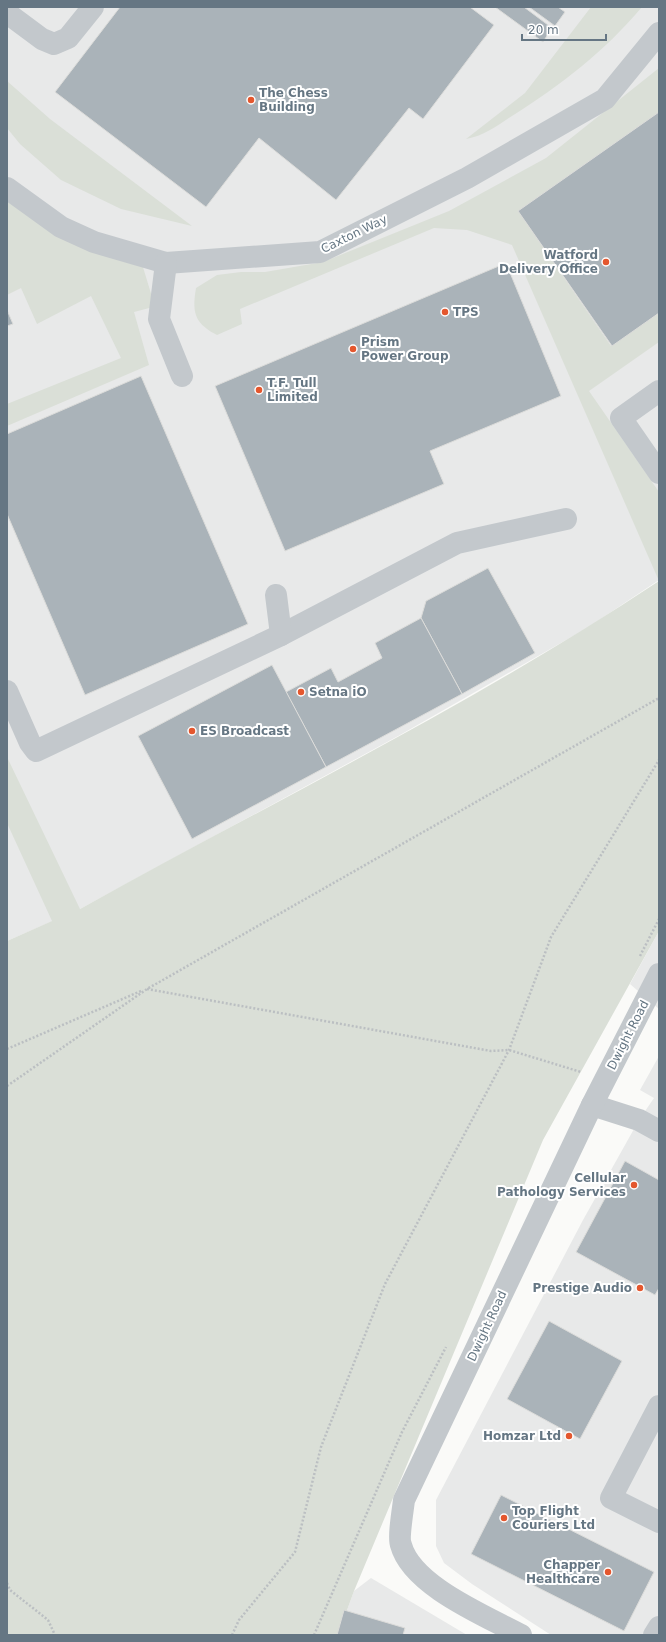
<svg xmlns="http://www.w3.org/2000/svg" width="666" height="1642" viewBox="0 0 666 1642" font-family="'DejaVu Sans',sans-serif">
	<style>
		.built { fill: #e8e9e9 }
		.green { fill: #dadfd7 }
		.building { fill: #aab3b9; stroke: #dcdcda }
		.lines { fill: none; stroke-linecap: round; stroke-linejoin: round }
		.path { stroke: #bbbfc2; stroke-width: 2.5; stroke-dasharray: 2 2; stroke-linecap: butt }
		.minor { stroke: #c3c8cc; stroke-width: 22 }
		.poi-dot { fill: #e4572e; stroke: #fff; stroke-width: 1.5 }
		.labels { text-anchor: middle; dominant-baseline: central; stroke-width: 4; stroke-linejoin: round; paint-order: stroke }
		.poi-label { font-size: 12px; font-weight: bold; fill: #657683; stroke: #fff; text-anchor: start }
		.street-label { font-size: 12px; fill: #657683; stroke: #fff }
	</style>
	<rect width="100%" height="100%" fill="#fafaf8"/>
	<!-- built -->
	<g class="built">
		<polygon points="7,7 659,7 659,580 587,628 400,735 80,909 7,941"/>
		<polygon points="659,931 659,1009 630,984"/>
		<polygon points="659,1056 659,1635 551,1635 472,1584 444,1563 436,1546 436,1500 583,1220 639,1120 654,1098 640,1090"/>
		<polygon points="371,1578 467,1635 338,1635 354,1591"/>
	</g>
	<!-- green -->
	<g class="green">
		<path d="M591,7H642C604,52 561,85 512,116C497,126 484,136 466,139L525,93Z"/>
		<path d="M659,68V112L518,211L611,346L659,313V342L589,391L659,492V931L543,1140L354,1591L338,1635H7V941L52,921L7,823V757L80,909C274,801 474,704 659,581L512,245L467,230L434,228L240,309L242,324L217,335C194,323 192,312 196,288L217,275L241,272H265L323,262L449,211L546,158Z"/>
		<polygon points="7,81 50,119 192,226 121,209 61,180 20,144 7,128"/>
		<polygon points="7,187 142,264 153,300 153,307 134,312 149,365 7,426 7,404 121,358 91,296 37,324 21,288 7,295"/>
	</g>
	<!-- building -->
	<g class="building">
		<polygon points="120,7 470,7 494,25 423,119 409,108 336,200 259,138 206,207 55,92"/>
		<polygon points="495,7 524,7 552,28 543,42"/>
		<polygon points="529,7 558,7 565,12 555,26"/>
		<polygon points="659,112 659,313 612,346 518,211"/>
		<polygon points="506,263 561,396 430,451 444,484 285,551 215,386"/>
		<polygon points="7,310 13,324 7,326"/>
		<polygon points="141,376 248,624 85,695 7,514 7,434"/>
		<polygon points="488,568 535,653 462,694 421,618 426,601"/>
		<polygon points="421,618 462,694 326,767 286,692 331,668 338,682 382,658 375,643"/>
		<polygon points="272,665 326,767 192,839 138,736"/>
		<polygon points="625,1161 659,1180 659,1288 655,1295 576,1252"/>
		<polygon points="549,1321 622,1361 580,1439 507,1399"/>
		<polygon points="501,1495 654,1572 624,1631 471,1554"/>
		<polygon points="344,1610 405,1628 403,1635 337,1635"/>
	</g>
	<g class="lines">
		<!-- path -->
		<g class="path">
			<polyline points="640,956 659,919"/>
			<polyline points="147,989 491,1051 509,1050 581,1072"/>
			<polyline points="7,1049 141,991"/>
			<polyline points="7,1086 147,989 659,698"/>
			<polyline points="7,1583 10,1590 48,1620 55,1635"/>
			<polyline points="232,1635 239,1620 295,1552 321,1447 385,1284 509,1050 551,937 659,760"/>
			<polyline points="314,1635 402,1432 446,1347"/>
		</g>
		<!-- minor -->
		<g class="minor">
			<polyline points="7,13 42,39 54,44 68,38 93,7"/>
			<polyline points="7,188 61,227 94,242 166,263 320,252 467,178 605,99 659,33"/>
			<polyline points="166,263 159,319 182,376"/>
			<polyline points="659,391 621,418 659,473"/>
			<polyline points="281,635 457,543 566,519"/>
			<polyline points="7,691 30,743 36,751 281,635 276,595"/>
			<polyline points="592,1105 639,1120 659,1131"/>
			<polyline points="659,1406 611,1498 659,1522"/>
			<path d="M521,1635C486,1616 412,1586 401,1545C398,1538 403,1509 404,1500L592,1105L659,974"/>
			<polyline points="654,1635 659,1627"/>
		</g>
	</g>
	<!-- markers -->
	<g class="poi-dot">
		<circle cx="251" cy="100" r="4"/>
		<circle cx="606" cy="262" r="4"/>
		<circle cx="445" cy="312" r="4"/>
		<circle cx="353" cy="349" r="4"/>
		<circle cx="259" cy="390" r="4"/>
		<circle cx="301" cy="692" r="4"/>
		<circle cx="192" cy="731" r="4"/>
		<circle cx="634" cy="1185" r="4"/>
		<circle cx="640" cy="1288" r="4"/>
		<circle cx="569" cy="1436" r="4"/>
		<circle cx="504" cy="1518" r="4"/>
		<circle cx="608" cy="1572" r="4"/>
	</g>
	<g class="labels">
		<!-- poi labels -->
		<g class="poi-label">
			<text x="259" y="93">The Chess<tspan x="259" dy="14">Building</tspan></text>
			<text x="598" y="255" text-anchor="end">Watford<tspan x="598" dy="14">Delivery Office</tspan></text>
			<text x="453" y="312">TPS</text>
			<text x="361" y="342">Prism<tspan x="361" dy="14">Power Group</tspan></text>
			<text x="267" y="383">T.F. Tull<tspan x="267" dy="14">Limited</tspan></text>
			<text x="309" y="692">Setna iO</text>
			<text x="200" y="731">ES Broadcast</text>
			<text x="626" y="1178" text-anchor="end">Cellular<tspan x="626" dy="14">Pathology Services</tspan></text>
			<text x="632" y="1288" text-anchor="end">Prestige Audio</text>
			<text x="561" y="1436" text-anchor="end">Homzar Ltd</text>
			<text x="512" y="1511">Top Flight<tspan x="512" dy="14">Couriers Ltd</tspan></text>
			<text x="600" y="1565" text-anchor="end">Chapper<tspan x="600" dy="14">Healthcare</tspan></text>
		</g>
		<!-- street labels -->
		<g class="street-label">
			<text transform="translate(354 234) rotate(-26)">Caxton Way</text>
			<text transform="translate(628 1035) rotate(-63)">Dwight Road</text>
			<text transform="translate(487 1326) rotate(-65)">Dwight Road</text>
		</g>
	</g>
	<!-- border -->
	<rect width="666" height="1642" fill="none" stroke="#657683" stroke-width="16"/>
	<!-- scale -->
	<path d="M522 34v6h84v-6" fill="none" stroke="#657683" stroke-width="2"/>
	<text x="528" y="34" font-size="12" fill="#657683" stroke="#ffffff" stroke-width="3" paint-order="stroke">20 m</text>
</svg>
